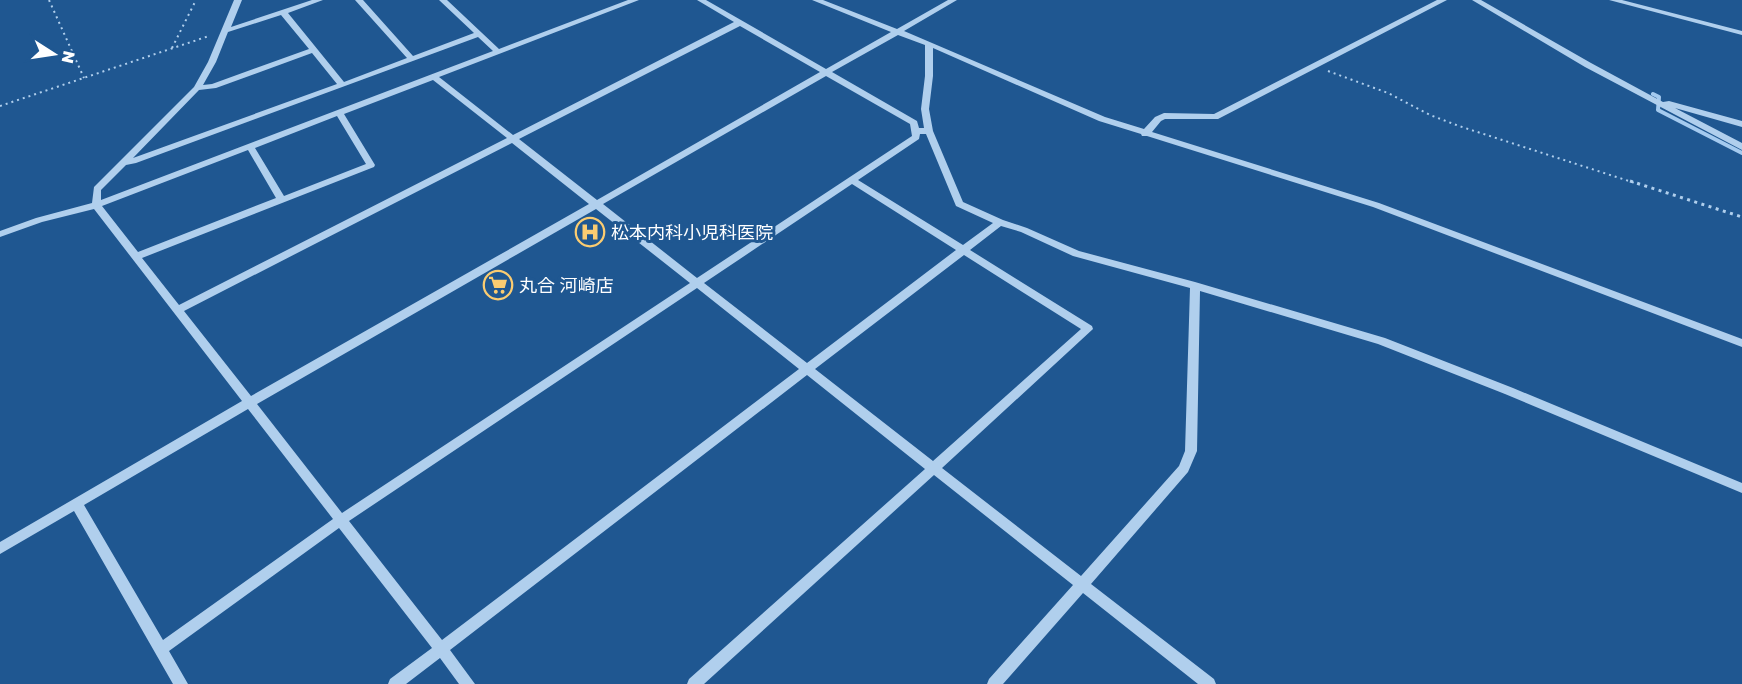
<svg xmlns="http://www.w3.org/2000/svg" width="1742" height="684" viewBox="0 0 1742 684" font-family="'Golos Text','Noto Sans JP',sans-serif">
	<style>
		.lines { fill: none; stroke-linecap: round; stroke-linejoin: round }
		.stream { stroke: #a4caef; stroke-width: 4 }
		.path-far1 { stroke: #b0cfed; stroke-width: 2; stroke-dasharray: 2 4; stroke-linecap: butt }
		.path { stroke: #b0cfed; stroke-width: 3; stroke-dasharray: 3 4.5; stroke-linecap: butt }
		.minor { fill: #b0cfed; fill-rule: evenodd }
		.labels { text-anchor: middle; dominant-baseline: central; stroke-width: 6; stroke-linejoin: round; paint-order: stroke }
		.poi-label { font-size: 18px; fill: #fff; stroke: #1f5791; text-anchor: start }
	</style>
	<rect width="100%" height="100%" fill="#1f5791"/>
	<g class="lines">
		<!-- stream -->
		<polyline class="stream" points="1653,94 1659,97 1658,110 1742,153"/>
		<!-- path-far1 -->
		<g class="path-far1">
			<polyline points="49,0 84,78"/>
			<polyline points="172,48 196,0"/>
			<polyline points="1328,71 1388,93 1430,115 1459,126 1635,183"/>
			<polyline points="0,106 209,36"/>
		</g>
		<!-- path -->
		<polyline class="path" points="1630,181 1742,217"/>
		<!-- minor -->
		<g class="minor">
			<path d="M234,0H242L231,27L312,0H323L288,13L344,82L407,58L355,0H363L413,56L474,33L439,0H447L499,49L628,0H639L439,77L513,135L734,22L697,0H706L826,69L891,32L812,0H823L897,29L948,0H957L904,31L1105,117L1144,129L1155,117L1164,113L1214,114L1437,0H1447L1218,119H1165L1161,121L1152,132L1379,203L1742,339V347L1373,207L1147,136H1142L1141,134L1099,121L933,48V76L929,109L933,131L963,202L1003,220L1027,228L1079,251L1195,282L1385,338L1513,388L1742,483V493L1505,394L1378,344L1200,291L1197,451L1188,472L1091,584L1214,679L1216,684H1198L1083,593L1003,684H987L989,679L1073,585L934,475L704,684H687L689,679L925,469L807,375L450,650L475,684H459L440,658L406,684H388L390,679L432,648L339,528L169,651L188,684H173L74,511L0,554V542L242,401L94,209L42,222L0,237V231L36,218L92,203L94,187L194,87L208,62ZM281,15L309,49L212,84L203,85L216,62L228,32ZM740,26L820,72L597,200L519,139ZM898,35L925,45V76L921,109L924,128H919L917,121L832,72ZM478,37L493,51L101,200V190L126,165L136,163ZM312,53L337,84L133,158L199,90L216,88ZM826,76L910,124L912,136L697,278L603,204ZM433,80L507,138L179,305L142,258L374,167L375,165L344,114ZM337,116L366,164L284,196L255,148ZM920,134H926L956,206L993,223L963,245L858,180L919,139ZM512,143L589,204L251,396L184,311ZM248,150L276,198L138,252L102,206ZM852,184L956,250L807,363L704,283ZM596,209L690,283L342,513L257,404ZM1001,226L1021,232L1073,256L1190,288L1185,451L1179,466L1081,576L942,468L1093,329L1092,326L970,250ZM964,255L1081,329L933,461L815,369ZM697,288L799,369L442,640L349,521ZM248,409L333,519L163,640L84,505Z"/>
			<polygon points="1472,0 1481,0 1591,63 1663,102 1669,101 1742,121 1742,127 1675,108 1742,143 1742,150 1585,67"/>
			<polygon points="1609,0 1622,0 1742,31 1742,35"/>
		</g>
	</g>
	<!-- icons -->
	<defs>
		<g id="hospital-ring" transform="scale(1.5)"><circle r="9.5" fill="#1f5791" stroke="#fbcc71" stroke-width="1.5"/><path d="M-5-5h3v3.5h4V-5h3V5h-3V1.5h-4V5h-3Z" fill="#fbcc71"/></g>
		<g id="supermarket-ring" transform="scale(1.5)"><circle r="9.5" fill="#1f5791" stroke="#fbcc71" stroke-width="1.5"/><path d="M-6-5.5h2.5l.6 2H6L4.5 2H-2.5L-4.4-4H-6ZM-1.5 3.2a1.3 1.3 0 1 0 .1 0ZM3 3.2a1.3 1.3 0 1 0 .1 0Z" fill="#fbcc71"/></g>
	</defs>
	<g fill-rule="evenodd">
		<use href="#hospital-ring" x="590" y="232"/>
		<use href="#supermarket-ring" x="498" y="285"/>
	</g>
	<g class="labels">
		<!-- poi labels -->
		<g class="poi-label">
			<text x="611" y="232">松本内科小児科医院</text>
			<text x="519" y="285">丸合 河崎店</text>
		</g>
	</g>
	<!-- north arrow -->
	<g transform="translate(54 54) rotate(102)" stroke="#1f5791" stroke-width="4.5" paint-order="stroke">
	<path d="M0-4.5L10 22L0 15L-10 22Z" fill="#ffffff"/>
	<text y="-9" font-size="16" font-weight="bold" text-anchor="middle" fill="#ffffff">N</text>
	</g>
</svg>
